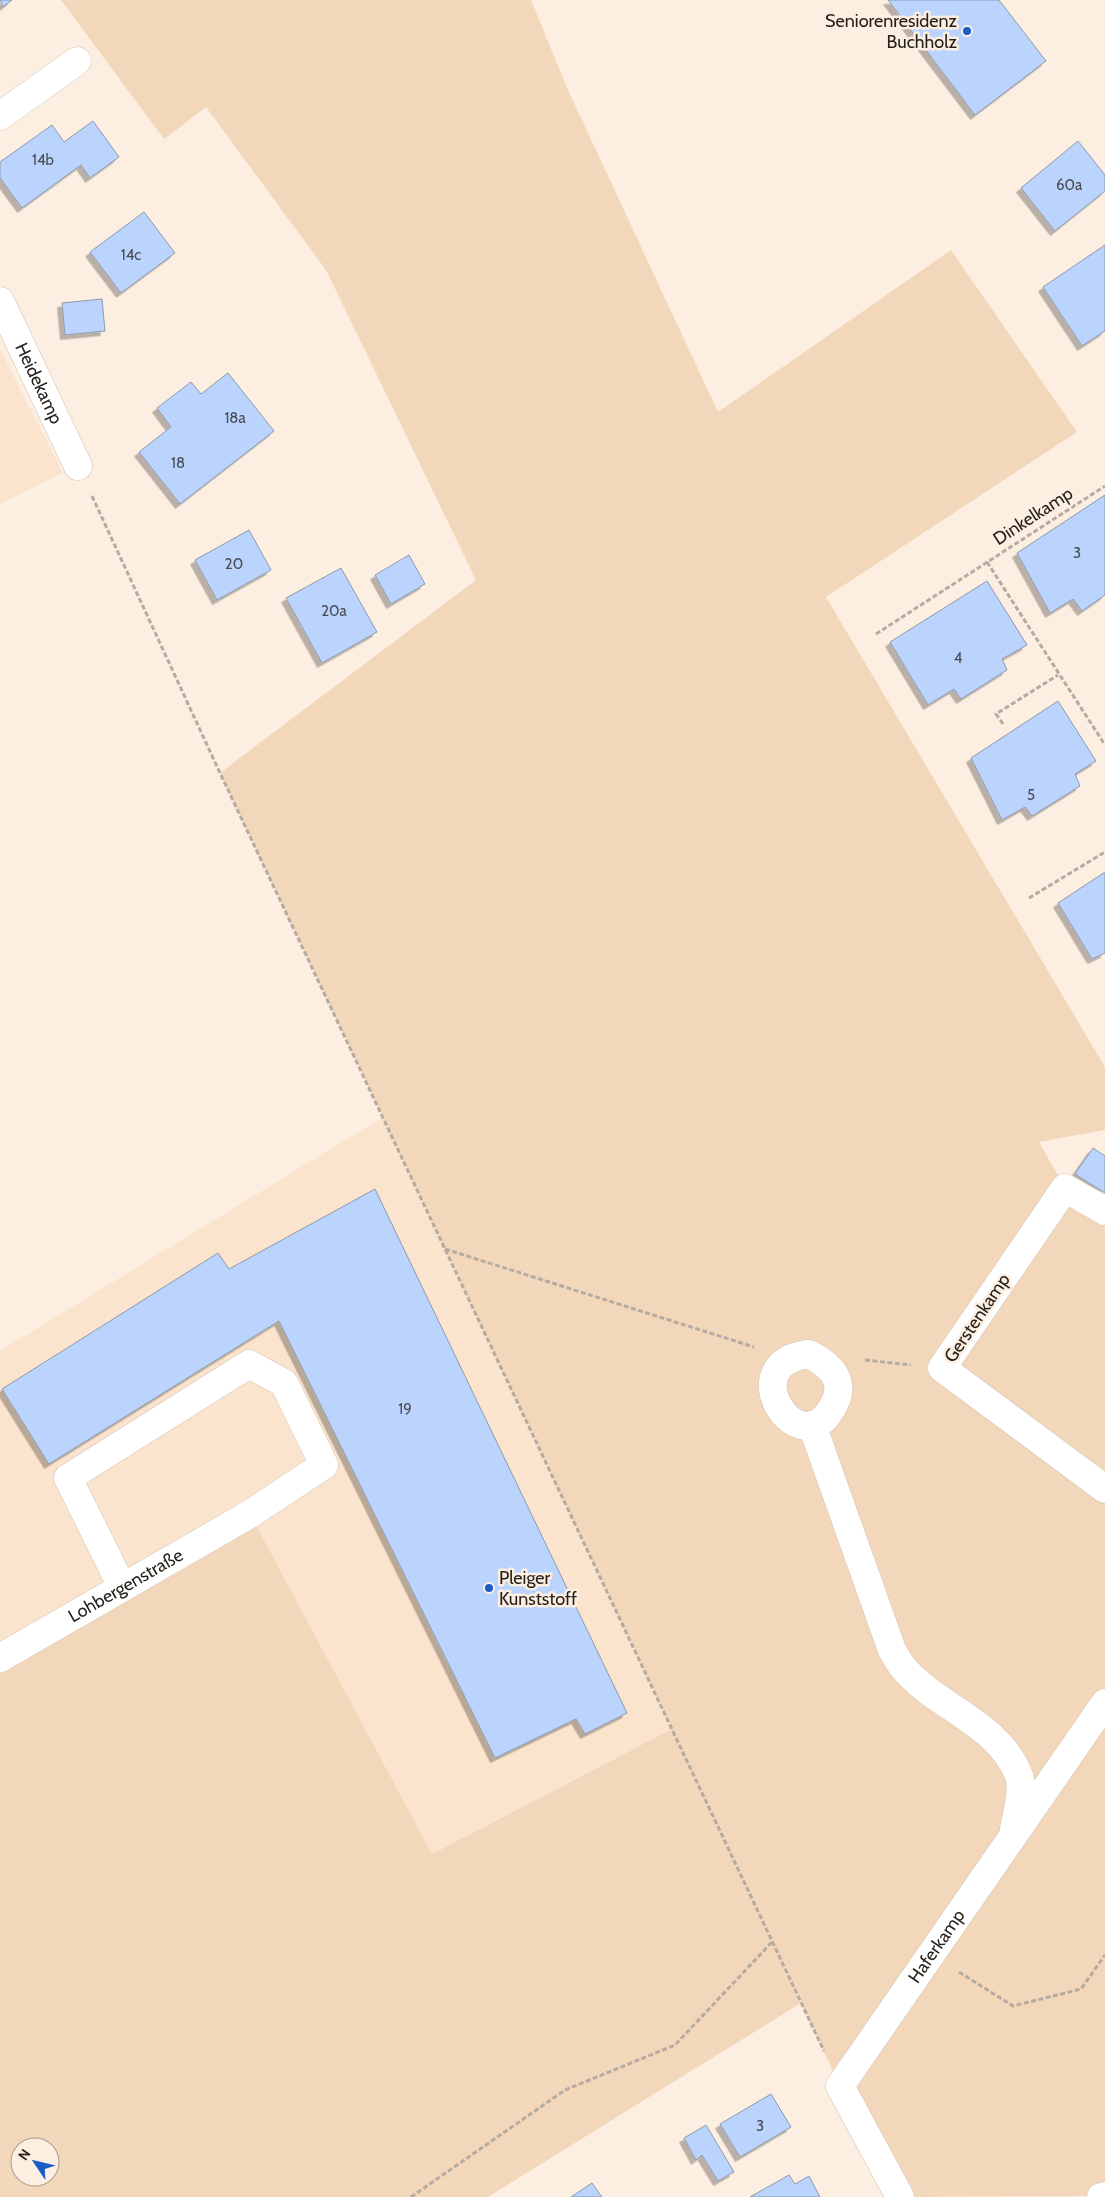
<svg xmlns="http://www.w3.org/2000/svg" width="1105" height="2197" viewBox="0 0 1105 2197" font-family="Cabin,sans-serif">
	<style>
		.built { fill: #fbe4ce }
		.green { fill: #f3d7bb; fill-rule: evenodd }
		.building { fill: #bad4fd; stroke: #8e99ab; filter: url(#shadow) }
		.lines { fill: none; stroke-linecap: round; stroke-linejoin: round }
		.minor-casing { stroke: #d3c2b2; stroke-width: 29 }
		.path { stroke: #b6aba0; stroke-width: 3; stroke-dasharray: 5 2.5; stroke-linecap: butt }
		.minor { stroke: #fff; stroke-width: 28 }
		.poi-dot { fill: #1a5dc8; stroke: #fcefe2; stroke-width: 2 }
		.labels { text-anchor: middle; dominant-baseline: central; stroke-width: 5; stroke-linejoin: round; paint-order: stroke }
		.number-label { font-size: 15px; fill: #4a4c52 }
		.poi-label { font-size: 18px; fill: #251f19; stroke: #fcefe2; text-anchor: end }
		.street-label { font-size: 18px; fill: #251f19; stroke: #fcefe2 }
	</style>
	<defs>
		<filter id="shadow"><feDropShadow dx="-4.5" dy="4.5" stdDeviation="0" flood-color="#0004"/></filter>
	</defs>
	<rect width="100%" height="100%" fill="#fcefe2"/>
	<!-- built -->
	<g class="built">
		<polygon points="0,349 63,473 0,504"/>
		<polygon points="383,1117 672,1729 432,1854 250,1514 0,1658 0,1351"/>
	</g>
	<!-- green -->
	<path class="green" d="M61,0H531L568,90L718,412L951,250L1077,432L826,597L1105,1067V1130L1039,1142L1065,1188L1105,1211V2196L900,2197L840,2086L801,2003L488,2197H0V1658L250,1514L432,1854L672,1729L220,773L476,580L326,270L206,107L164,139ZM20,2147H50V2177H20Z"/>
	<!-- building -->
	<g class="building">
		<polygon points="0,0 12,0 3,7"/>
		<polygon points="888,0 999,0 1046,61 975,115"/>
		<polygon points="93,121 119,157 90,178 81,165 22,208 0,178 0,162 52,125 64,142"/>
		<polygon points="1078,141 1105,175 1105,191 1055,231 1021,188"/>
		<polygon points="144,212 175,253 121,293 90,252"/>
		<polygon points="1105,245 1105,331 1082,346 1043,287"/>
		<polygon points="102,299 105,331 65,335 62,303"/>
		<polygon points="228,373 274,431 180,504 139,452 171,427 157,408 191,382 201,394"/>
		<polygon points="1105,495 1105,595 1082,611 1073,599 1050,613 1017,553"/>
		<polygon points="249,530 271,570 217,600 195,560"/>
		<polygon points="409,555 425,584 391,604 375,575"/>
		<polygon points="341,568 377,632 322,663 286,598"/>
		<polygon points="987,581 1027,645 1002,659 1007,670 961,699 954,689 928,705 890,642"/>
		<polygon points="1058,701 1096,761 1075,774 1080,786 1032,816 1025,807 1002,820 971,758"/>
		<polygon points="1105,872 1105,953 1092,959 1058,903"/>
		<polygon points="1093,1148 1105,1156 1105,1193 1075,1174"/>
		<polygon points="375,1189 627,1713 585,1734 576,1719 495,1758 279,1321 49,1464 2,1389 218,1253 229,1269"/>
		<polygon points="771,2094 791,2127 740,2157 720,2124"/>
		<polygon points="706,2125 734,2172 718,2181 702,2155 696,2160 684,2138"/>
		<polygon points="789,2175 795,2184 809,2176 820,2197 750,2197"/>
		<polygon points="592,2183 602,2197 571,2197"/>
	</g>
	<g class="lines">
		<!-- minor casing -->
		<g class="minor-casing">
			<g id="minor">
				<polyline points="0,116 77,61"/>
				<path id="s1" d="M0,301L78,466"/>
				<polyline points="1105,1211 1065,1188 942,1368 1105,1489"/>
				<path d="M809,1354C836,1368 849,1386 828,1414C795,1459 733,1363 809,1354Z"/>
				<path d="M812,1425L892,1650C895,1655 898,1661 902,1666C934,1707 1000,1723 1019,1776C1024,1791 1017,1813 1014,1829"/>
				<path id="s2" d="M0,1658L250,1514L324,1465L284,1383L249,1364L68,1478L122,1587"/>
				<path id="s3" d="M900,2197L840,2086L1105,1703"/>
				<polyline points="1101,2197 1105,2196"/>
			</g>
		</g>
		<!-- path -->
		<g class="path">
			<polyline points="92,496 220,773 824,2051"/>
			<polyline points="987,562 1105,745"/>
			<polyline points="876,634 1105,486"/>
			<polyline points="1003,724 996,714 1058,675"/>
			<polyline points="1029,898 1105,852"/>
			<polyline points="445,1249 754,1347"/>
			<polyline points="865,1360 911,1365"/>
			<polyline points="959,1972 1013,2006 1081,1989 1105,1955"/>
			<polyline points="411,2197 565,2090 675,2045 772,1942"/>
		</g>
		<!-- minor -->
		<use href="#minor" class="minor"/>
	</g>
	<!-- markers -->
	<g class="poi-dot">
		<circle cx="967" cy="31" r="5"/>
		<circle cx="489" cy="1588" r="5"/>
	</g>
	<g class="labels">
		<!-- number labels -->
		<g class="number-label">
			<text x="43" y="160">14b</text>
			<text x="1069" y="185">60a</text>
			<text x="131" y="255">14c</text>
			<text x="235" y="418">18a</text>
			<text x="178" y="463">18</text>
			<text x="1077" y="553">3</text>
			<text x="234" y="564">20</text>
			<text x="334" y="611">20a</text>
			<text x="958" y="658">4</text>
			<text x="1031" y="795">5</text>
			<text x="405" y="1409">19</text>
			<text x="760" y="2126">3</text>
		</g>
		<!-- poi labels -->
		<g class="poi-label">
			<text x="957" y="21">Seniorenresidenz<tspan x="957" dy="21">Buchholz</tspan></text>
			<text x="499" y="1578" text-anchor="start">Pleiger<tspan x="499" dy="21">Kunststoff</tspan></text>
		</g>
		<!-- street labels -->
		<g class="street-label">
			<text stroke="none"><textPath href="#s1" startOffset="91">Heidekamp</textPath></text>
			<text transform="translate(1033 516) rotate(-33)">Dinkelkamp</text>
			<text transform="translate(977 1318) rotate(-56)">Gerstenkamp</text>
			<text stroke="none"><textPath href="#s2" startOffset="145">Lohbergenstraße</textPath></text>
			<text stroke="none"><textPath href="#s3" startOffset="296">Haferkamp</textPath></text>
		</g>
	</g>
	<!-- north arrow -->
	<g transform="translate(35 2162) rotate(305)"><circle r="24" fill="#fcefe2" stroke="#a69c92"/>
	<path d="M0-4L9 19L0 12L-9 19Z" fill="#1a5dc8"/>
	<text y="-8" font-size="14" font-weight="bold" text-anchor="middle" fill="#251f19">N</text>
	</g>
</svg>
